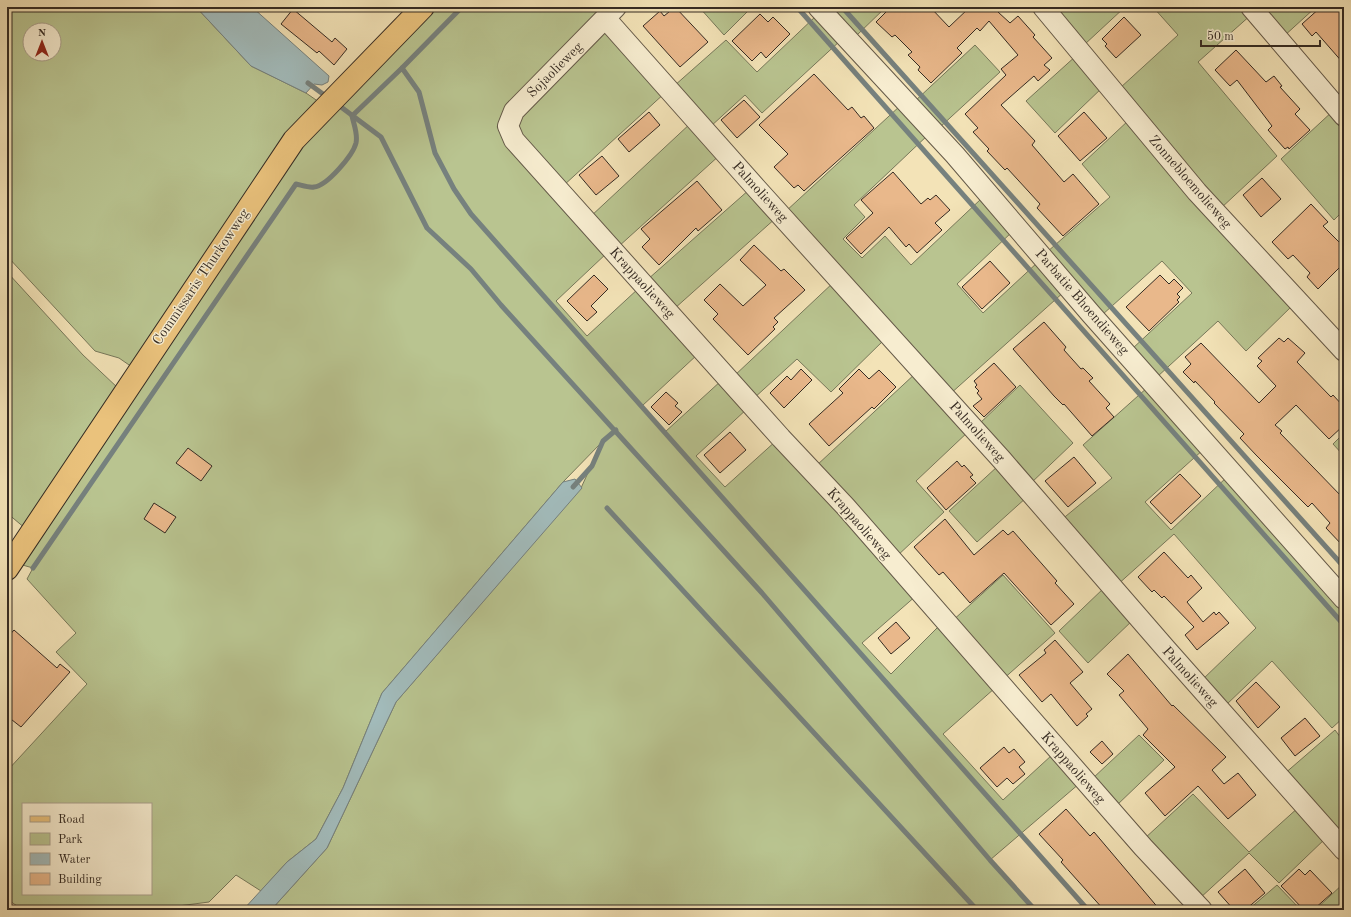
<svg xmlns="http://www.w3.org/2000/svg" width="1351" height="917" viewBox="0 0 1351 917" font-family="'Old Standard TT',serif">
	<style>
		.green { fill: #b9c490; stroke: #77785a; fill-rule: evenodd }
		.water { fill: #a2bbbb; stroke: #76817e }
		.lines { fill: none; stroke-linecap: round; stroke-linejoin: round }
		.stream { stroke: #76817e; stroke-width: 5 }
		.building { fill: #e9b88b; stroke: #352b23 }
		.minor-casing { stroke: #645948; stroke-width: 22 }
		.major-casing { stroke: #352b23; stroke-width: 24 }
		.minor { stroke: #f7edd0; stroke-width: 20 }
		.major { stroke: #eac27c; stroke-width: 22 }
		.labels { text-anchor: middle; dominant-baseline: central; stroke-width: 3; stroke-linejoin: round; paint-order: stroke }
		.street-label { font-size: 14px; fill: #352b23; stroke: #f7edd0 }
	</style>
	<rect width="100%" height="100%" fill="#f3e3b7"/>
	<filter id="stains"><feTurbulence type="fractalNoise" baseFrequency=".005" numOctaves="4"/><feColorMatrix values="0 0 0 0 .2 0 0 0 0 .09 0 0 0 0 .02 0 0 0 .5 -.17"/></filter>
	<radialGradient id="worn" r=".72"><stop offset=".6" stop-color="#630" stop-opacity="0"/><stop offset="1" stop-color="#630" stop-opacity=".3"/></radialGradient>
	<!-- green -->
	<g class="green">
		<path d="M7,7H196L251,66L306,93L319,102L287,136L240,201L132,367L119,358L95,351L7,256ZM30,30H54V54H30Z"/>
		<path d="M433,7H609L511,108L497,127L608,252L556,301L587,336L639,288L698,354L642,406L665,432L722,380L748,408L696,456L725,487L777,440L917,595L862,643L891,674L940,625L995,688L943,734L1003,800L1052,755L1080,783L990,860L1035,910H271L327,848L396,702L581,488L602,442L563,482L382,693L343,788L316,839L287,862L261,891L236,875L209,902L163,908L161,910H23L7,899V842L11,836L7,832V771L87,684L56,652L76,633L27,579L33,568L19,564L285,162ZM23,804H151V894H23Z"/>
		<polygon points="699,7 752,7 724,35"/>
		<polygon points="828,7 886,7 856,36"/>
		<polygon points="1050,7 1125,7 1084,45"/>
		<polygon points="1153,7 1246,7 1252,14 1198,62 1277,156 1220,209 1120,88 1178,35"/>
		<polygon points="1258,7 1316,7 1283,37"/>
		<polygon points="817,15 841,40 762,113 745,95 710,127 674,86 726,40 757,72"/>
		<polygon points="608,31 666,92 563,186 518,135 518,117 597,34"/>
		<polygon points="975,45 1000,72 939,128 914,102"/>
		<polygon points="1077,55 1104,86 1055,133 1026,101"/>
		<polygon points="901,105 929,134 854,205 865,217 843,239 862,258 885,236 911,265 981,199 1012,232 957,284 983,313 1038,262 1065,291 949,395 785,212"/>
		<polygon points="1334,110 1344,120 1344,210 1334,220 1281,159"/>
		<polygon points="1130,119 1294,304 1246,351 1218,321 1157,377 1132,349 1192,293 1162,261 1102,315 1047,252 1110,197 1082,164"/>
		<polygon points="692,122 721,154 618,247 590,217"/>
		<polygon points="750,189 777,217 674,309 647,280"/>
		<polygon points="7,272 83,355 119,389 26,529 7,513"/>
		<polygon points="835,281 887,337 831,392 797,359 753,399 733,377"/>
		<polygon points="917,372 970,430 916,481 944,512 896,557 816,466"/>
		<polygon points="1020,385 1073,443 1030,484 978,425"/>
		<polygon points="1148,387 1204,449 1145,502 1171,530 1228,476 1344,607 1344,717 1332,728 1272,661 1225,706 1201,681 1256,628 1174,534 1116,586 1060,521 1112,478 1083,445"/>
		<polygon points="1344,433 1344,456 1333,444"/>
		<polygon points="998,466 1027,497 977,542 949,511"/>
		<polygon points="1003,575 1055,633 1001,681 951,622"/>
		<polygon points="1105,587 1134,619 1088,663 1059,631"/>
		<polygon points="1335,730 1344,742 1344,845 1283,775"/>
		<polygon points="1139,735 1164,760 1116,806 1092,779"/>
		<polygon points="1193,794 1249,852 1300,806 1327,837 1279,883 1249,853 1199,899 1144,839"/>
		<polygon points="1344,883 1344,910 1315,910"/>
		<polygon points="1277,885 1301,910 1248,910"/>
	</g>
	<!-- water -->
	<g class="water">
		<polygon points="196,7 252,7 329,76 328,82 322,85 314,84 306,93 251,66"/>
		<polygon points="575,479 582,488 396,702 327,848 271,910 243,910 287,862 316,839 343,788 382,693 563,482"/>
	</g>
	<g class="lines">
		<!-- stream -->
		<g class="stream">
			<polyline points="797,7 1344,625"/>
			<polyline points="842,7 1344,567"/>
			<polyline points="402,68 462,7"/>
			<polyline points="308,83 327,97"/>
			<polyline points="337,104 381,137 427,228 471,269 501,305 762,593 990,860 1035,910"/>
			<polyline points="573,487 592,466 603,441 616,430"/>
			<polyline points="607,508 977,910"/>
			<path d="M33,568L296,184C301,185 309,188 314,187C327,186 353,155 356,143C358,134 354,125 352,116L402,68L419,92L435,153L454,189L471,214L1088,910"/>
		</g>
	</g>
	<!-- building -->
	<g class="building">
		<polygon points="675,7 708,42 680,67 643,26 660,11 664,16"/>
		<polygon points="891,7 930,7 949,27 970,7 1004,7 998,12 1010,23 1018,16 1035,35 1033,37 1052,58 1044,65 1050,70 1038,81 1034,76 1001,105 1035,141 1032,145 1064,182 1073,174 1099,204 1063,236 1037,208 1040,204 1007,168 1005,170 987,151 989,149 973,132 978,128 965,114 1006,75 1001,69 1018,55 989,21 980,31 977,28 957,48 962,53 931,83 918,70 920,67 908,55 912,52 895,35 892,37 876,22"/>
		<polygon points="1321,7 1340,7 1344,12 1344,64 1316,32 1312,36 1302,24"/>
		<polygon points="293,9 332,42 335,38 347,49 334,65 319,51 317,53 281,24"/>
		<polygon points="760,14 768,22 773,17 790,34 766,58 761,52 752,61 732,41"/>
		<polygon points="1124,17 1141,35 1116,58 1105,46 1107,44 1102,39"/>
		<polygon points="1236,50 1266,82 1274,76 1282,86 1280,87 1300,109 1295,114 1310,130 1289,149 1288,147 1285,149 1268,130 1272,126 1237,80 1230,86 1215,70"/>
		<polygon points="814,74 848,110 852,107 861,118 864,116 874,128 804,191 798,185 794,188 774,167 788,154 759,125"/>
		<polygon points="744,100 760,117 737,138 721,120"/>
		<polygon points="649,112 660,125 629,152 618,139"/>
		<polygon points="1084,112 1107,138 1080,161 1058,136"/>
		<polygon points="602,156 619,176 596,195 579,175"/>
		<polygon points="893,172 921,204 928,198 930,200 936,195 950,210 935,223 942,230 917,253 909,244 906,247 889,227 861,254 846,238 873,213 861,200"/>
		<polygon points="1262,178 1281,199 1261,217 1243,195"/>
		<polygon points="697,181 722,210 698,231 696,228 659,265 642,247 650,239 641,229"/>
		<polygon points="1311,204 1328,222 1323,226 1344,247 1344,263 1318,289 1307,277 1310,273 1293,255 1288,259 1272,242"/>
		<polygon points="754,245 781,271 784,269 805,290 774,318 778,322 773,327 775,329 748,355 713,319 718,314 704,300 720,284 743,306 766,285 740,260"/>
		<polygon points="990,261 1010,283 982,309 962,287"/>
		<polygon points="594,275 608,289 591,306 597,312 587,321 567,301"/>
		<polygon points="1160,275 1169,284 1174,279 1183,288 1177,294 1180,297 1177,300 1179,302 1149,331 1126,307"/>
		<polygon points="1044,322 1066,347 1064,350 1081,369 1083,368 1093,378 1089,381 1110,404 1106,408 1114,417 1092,436 1064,404 1063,405 1054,396 1013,349"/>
		<polygon points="1279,338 1284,342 1288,338 1305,353 1297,362 1331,397 1333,395 1344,407 1344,425 1329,439 1296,405 1275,425 1282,431 1280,433 1344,499 1344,547 1326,528 1330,523 1312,503 1308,507 1256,455 1240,438 1244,434 1214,403 1215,402 1195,381 1194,383 1183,372 1191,364 1185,357 1201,343 1259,403 1276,386 1257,366 1262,361 1258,358"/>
		<polygon points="994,363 1016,387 984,417 973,406 982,399 977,393 979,391 975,387 977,385 974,381"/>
		<polygon points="801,369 812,380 784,408 770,393 787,376 791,380"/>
		<polygon points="859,369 869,379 879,370 896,387 874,409 872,407 829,446 809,424 843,393 839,389"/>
		<polygon points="666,392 678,403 675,406 682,412 669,425 651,407"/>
		<polygon points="730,432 746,450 720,473 704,455"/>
		<polygon points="188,448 212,466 201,481 176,463"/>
		<polygon points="1074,457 1096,483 1068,507 1045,481"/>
		<polygon points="957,461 962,467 964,465 973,475 970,477 976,483 946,510 927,488"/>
		<polygon points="1180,474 1201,496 1171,524 1150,502"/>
		<polygon points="154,503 176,517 165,533 144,519"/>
		<polygon points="945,519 974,555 1003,530 1008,535 1013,531 1057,581 1055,583 1074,604 1051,625 1004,573 970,603 943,572 939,575 914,547"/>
		<polygon points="1164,552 1188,578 1191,575 1202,588 1187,602 1203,622 1214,612 1216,615 1219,612 1229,623 1197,650 1185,635 1194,627 1164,596 1162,598 1154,590 1152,592 1138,577"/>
		<polygon points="896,622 910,638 891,654 878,638"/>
		<polygon points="14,630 57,668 60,664 70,672 21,727 7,716 7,638"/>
		<polygon points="1055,640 1083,672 1070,683 1092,709 1086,714 1088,716 1077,726 1051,694 1042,702 1019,675 1046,653 1044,650"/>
		<polygon points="1128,654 1172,706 1173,705 1226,757 1212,770 1224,784 1238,773 1256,795 1228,819 1198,786 1165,816 1145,793 1175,767 1143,735 1148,729 1119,695 1124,691 1107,674"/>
		<polygon points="1256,682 1280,707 1258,728 1236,701"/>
		<polygon points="1305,718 1320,736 1295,756 1281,738"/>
		<polygon points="1102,741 1113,754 1102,764 1090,752"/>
		<polygon points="1004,747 1009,753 1014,749 1025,762 1019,767 1025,774 1013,784 1007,778 997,787 980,768"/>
		<polygon points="1066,809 1090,836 1094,832 1160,910 1104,910 1061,862 1063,860 1039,834"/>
		<polygon points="1245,869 1265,893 1245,910 1234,910 1218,892"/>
		<polygon points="1299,869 1305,875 1310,870 1332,893 1313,910 1304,910 1281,886"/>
	</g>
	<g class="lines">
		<!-- minor casing -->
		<g class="minor-casing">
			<g id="minor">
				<polyline points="616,7 514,111 508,126 514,140 781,438 845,506 1143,847 1202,910"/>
				<polyline points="818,7 955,155 1091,314 1344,599"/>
				<polyline points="1043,7 1197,192 1344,351"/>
				<polyline points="1251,7 1344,116"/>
				<polyline points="606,19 757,189 1002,460 1166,649 1344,850"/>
			</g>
		</g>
		<!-- major casing -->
		<g class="major-casing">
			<polyline id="major" points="7,569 294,140 423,7"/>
		</g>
		<!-- minor -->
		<use href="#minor" class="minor"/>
		<!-- major -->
		<use href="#major" class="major"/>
	</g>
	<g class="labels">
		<!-- street labels -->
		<g class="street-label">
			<text transform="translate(555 70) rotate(-45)">Sojaolieweg</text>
			<text transform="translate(1190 182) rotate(49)">Zonnebloemolieweg</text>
			<text transform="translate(760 192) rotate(48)">Palmolieweg</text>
			<text transform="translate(201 277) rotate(-56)">Commissaris Thurkowweg</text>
			<text transform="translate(642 283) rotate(48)">Krappaolieweg</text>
			<text transform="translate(1082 302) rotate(49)">Parbatie Bhoendieweg</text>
			<text transform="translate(977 432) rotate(48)">Palmolieweg</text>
			<text transform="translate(859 524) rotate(49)">Krappaolieweg</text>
			<text transform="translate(1190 677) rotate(48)">Palmolieweg</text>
			<text transform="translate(1073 768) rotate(49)">Krappaolieweg</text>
		</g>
	</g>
	<!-- margin -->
	<rect width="1351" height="917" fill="none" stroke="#f3e3b7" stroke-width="24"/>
	<rect x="8" y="8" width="1335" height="901" fill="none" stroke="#352b23" stroke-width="2"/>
	<rect x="12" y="12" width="1327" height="893" fill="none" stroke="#352b23"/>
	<!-- legend -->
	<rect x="22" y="803" width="130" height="92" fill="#f7edd0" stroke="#a99f8b"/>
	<rect x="30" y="816" width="20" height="6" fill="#eac27c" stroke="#a99f8b"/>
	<text x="58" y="823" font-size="12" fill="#352b23">Road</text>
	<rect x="30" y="833" width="20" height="12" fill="#b9c490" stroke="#a99f8b"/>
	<text x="58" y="843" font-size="12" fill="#352b23">Park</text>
	<rect x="30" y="853" width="20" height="12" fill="#a2bbbb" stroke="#a99f8b"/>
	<text x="58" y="863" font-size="12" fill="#352b23">Water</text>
	<rect x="30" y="873" width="20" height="12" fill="#e9b88b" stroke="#a99f8b"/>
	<text x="58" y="883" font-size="12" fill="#352b23">Building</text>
	<!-- north arrow -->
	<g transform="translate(42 42)"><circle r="19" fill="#f7edd0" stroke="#a99f8b"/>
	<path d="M0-3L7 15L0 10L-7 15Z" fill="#8f2418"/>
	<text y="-6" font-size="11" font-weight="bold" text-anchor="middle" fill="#352b23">N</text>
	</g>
	<!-- scale -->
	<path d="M1201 40v6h119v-6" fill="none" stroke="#352b23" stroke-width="2"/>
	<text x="1207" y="40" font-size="12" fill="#352b23" stroke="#f7edd0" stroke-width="3" paint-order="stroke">50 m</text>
	<rect width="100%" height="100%" filter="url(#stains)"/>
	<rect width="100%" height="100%" fill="url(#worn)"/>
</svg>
